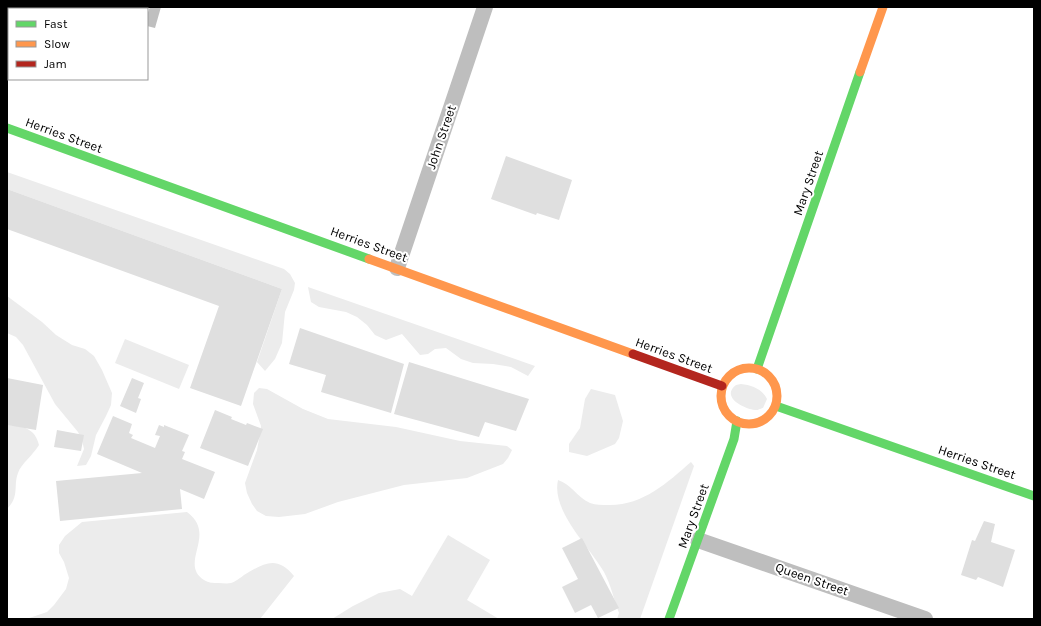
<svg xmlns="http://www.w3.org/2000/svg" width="1041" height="626" viewBox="0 0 1041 626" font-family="Karla,sans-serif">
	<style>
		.green { fill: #ececec }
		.water { fill: #bfbfbf }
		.building { fill: #dfdfdf }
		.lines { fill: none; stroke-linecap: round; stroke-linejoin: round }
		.street { stroke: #bebebe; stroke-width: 16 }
		.fast { stroke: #63d668; stroke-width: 9 }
		.slow { stroke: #ff974d; stroke-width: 9 }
		.jam { stroke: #b3261e; stroke-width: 9 }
		.labels { text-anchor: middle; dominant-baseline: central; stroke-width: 4; stroke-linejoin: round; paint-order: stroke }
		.street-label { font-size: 13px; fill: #000; stroke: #fff }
	</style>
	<rect width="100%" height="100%" fill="#fff"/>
	<!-- green -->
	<g class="green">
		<polygon points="7,172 284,269 290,274 295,283 294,290 285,312 282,343 275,359 265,371 257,362 282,289 7,189"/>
		<polygon points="308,287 535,366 528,376 511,367 493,364 473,363 461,359 446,348 435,349 428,354 420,355 402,334 386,340 375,335 367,325 357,317 346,312 319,307 311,302"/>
		<polygon points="7,296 42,322 56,335 72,345 85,349 94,356 102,370 112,393 111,405 106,416 96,435 91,456 86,465 77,466 84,449 82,440 78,432 55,404 23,345 16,337 7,333"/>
		<polygon points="125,339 189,365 179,389 115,363"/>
		<path d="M741,384C752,385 762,389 767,399L763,408C762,408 758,410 757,410C745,410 720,397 736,385Z"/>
		<polygon points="259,388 267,389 303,409 328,419 396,427 460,441 507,446 512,450 508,458 503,464 467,478 404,485 338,502 305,514 279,517 266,516 257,511 252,504 247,493 245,483 257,450 260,434 261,426 253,404 254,393"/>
		<polygon points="591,389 615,395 623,421 619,438 615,444 587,456 569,452 569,444 580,428 585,399"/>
		<path d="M7,425C23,426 35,428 39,445C33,455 21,464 18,473C13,486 20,496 7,509Z"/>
		<path d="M691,462L694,466L640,619H617L619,613C614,600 611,585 604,572C589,546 551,511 558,480C571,484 577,497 590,503C596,505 602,505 608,505C642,506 667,483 691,462Z"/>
		<path d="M187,512C218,535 178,563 204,580C209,583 213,583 218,583C222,583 227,584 231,583C235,582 240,578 244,575C264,563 277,555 294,576L260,619H26L47,612L54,605L66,589L69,578L64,562L59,553V545L65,536L82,522Z"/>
		<polygon points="448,535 490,560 467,600 499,619 332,619 353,606 379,593 400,589 412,596"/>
	</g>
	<!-- water -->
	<polygon class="water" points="150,7 161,7 155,28 147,26 147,15"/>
	<!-- building -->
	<g class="building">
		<polygon points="506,156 572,180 559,220 537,213 536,215 491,199"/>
		<polygon points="7,189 282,289 241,406 190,388 219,306 7,229"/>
		<polygon points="300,328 404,364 391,413 321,392 326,375 289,364"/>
		<polygon points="409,362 529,399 516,431 485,422 479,437 394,414"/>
		<polygon points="7,378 43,385 36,430 7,425"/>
		<polygon points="132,378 144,383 138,398 141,399 136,413 120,406"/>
		<polygon points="215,410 232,417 231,419 246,425 247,423 263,429 248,466 200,448"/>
		<polygon points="113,416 132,424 129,433 133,435 131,438 155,448 160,436 155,435 159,425 164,427 164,425 189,435 182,451 185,452 182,459 215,472 204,499 180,489 182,509 60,521 56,481 142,473 97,454"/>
		<polygon points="57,430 84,435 81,451 54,447"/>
		<polygon points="984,521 995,524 991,542 1015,550 1003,587 978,577 976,580 961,575 972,540 975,541"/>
		<polygon points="582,538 619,608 598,618 591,605 575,613 562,587 578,579 562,548"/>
	</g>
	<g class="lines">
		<!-- street -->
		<g class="street">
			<polyline points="397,268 485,7"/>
			<polyline points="698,540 925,619"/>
		</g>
		<!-- fast -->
		<g class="fast">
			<polyline points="7,128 369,259"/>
			<polyline points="757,369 860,72"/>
			<polyline points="776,406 1034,496"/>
			<polyline points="669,619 734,439 737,421"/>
		</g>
		<!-- slow -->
		<g class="slow">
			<polyline points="860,72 883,7"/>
			<polyline points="369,259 633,354"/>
			<circle cx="749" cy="396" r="28"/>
		</g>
		<!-- jam -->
		<polyline class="jam" points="633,354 722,386"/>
	</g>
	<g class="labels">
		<!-- street labels -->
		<g class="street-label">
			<text transform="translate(64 135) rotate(20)">Herries Street</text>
			<text transform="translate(441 137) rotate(-71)">John Street</text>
			<text transform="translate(808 183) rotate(-71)">Mary Street</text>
			<text transform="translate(369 244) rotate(20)">Herries Street</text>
			<text transform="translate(674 355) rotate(20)">Herries Street</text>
			<text transform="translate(977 462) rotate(19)">Herries Street</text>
			<text transform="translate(693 516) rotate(-70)">Mary Street</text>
			<text transform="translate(812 579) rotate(19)">Queen Street</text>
		</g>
	</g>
	<!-- border -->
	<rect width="1041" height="626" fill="none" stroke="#000000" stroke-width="16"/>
	<!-- legend -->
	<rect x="8" y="8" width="140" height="72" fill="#ffffff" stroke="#999999"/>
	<rect x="16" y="21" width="20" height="6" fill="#63d668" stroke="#999999"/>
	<text x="44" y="28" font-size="12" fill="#000000">Fast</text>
	<rect x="16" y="41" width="20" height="6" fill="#ff974d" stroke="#999999"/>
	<text x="44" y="48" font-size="12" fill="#000000">Slow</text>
	<rect x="16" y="61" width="20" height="6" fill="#b3261e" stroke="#999999"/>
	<text x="44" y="68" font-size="12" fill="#000000">Jam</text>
</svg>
